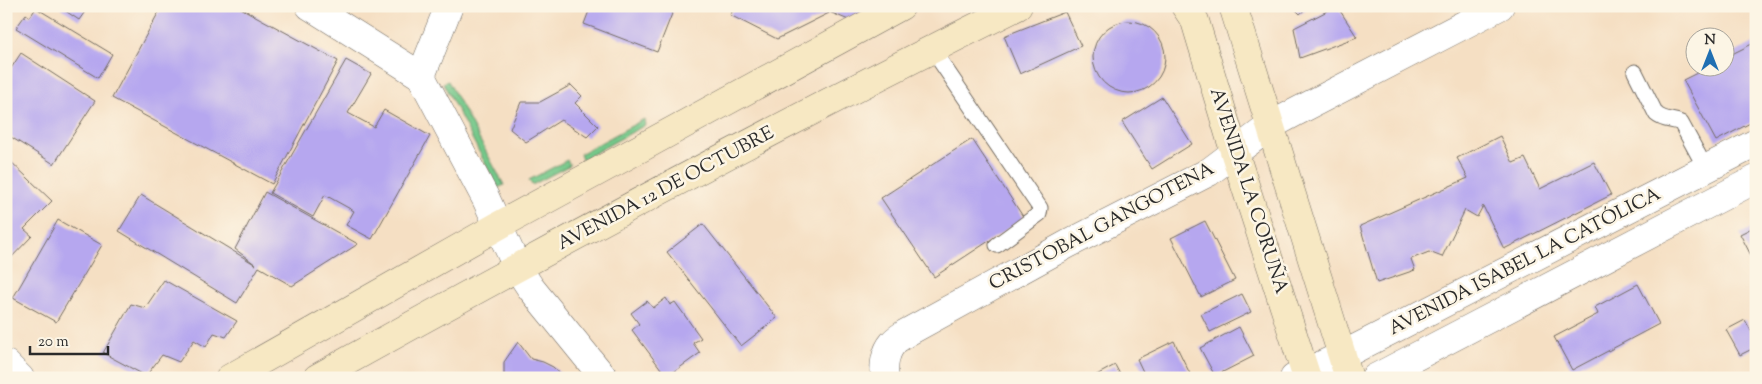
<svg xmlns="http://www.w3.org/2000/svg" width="1762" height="384" viewBox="0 0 1762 384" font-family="'Sorts Mill Goudy',serif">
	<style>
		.green { fill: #75c789; stroke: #50795a }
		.building { fill: #b6a7ef }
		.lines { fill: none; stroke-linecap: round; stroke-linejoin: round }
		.service-casing { stroke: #726a60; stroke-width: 17 }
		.minor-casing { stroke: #726a60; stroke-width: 29 }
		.tertiary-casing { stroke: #726a60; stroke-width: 29 }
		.secondary-casing { stroke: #726a60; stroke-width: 29 }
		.service { stroke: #fff; stroke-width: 15 }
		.minor { stroke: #fff; stroke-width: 28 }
		.tertiary { stroke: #fff; stroke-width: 28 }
		.secondary { stroke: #f7e8c3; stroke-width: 28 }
		.labels { text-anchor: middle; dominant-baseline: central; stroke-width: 5; stroke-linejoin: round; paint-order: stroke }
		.street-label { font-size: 19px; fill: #2b2b2b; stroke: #fcf5e5 }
	</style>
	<rect width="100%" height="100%" fill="#fcf5e5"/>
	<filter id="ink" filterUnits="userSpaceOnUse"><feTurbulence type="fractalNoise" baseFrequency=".02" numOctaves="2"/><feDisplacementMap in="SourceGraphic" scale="10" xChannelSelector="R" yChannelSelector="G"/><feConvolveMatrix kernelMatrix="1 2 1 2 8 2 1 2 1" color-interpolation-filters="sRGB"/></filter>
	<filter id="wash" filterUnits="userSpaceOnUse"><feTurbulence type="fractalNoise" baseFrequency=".0096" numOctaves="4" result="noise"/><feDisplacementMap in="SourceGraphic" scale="20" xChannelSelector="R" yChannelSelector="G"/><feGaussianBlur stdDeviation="1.12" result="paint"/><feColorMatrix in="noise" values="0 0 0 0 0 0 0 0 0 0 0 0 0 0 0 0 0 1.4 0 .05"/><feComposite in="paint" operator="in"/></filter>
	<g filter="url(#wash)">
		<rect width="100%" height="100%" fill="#f5dfc3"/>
		<!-- green -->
		<g class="green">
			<polygon points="448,81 504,185 498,188 443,83"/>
			<polygon points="644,119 645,125 582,160 580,154"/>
			<polygon points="567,160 570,165 532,185 529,180"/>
		</g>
		<g id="blocks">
			<!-- building -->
			<g class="building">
				<polygon points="58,6 89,6 79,20"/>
				<polygon points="162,6 237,6 338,61 272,184 112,98"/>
				<polygon points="591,6 675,6 657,52 584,24"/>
				<polygon points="736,6 873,6 851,21 827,11 829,13 777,39 730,15"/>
				<polygon points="1292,6 1309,6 1300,14"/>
				<polygon points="1337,6 1357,37 1300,58 1294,28"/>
				<polygon points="36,8 112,54 98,78 16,28 26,14 30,17"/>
				<polygon points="1065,12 1081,46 1020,74 1004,36"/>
				<circle cx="1129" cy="57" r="36"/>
				<polygon points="1756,42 1756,120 1716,141 1683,80 1707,68 1724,68 1724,58"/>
				<polygon points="21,53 95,101 54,164 6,134 6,76"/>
				<polygon points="346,60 371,74 348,113 374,127 384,110 430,136 372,239 346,225 354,211 325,195 313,217 270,193"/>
				<polygon points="571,85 582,96 575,103 598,126 587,137 561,120 526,142 510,129 521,102 540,102"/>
				<polygon points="1162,97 1192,144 1152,169 1122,122"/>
				<polygon points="1500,136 1513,163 1525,158 1540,189 1594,162 1611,195 1504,249 1483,206 1477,217 1465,210 1442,257 1429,252 1411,259 1415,270 1377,283 1360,226 1468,178 1457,158"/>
				<polygon points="972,139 1024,218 934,277 881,198"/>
				<polygon points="6,157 52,201 24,229 32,236 6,263"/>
				<polygon points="265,192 358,244 292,286 259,267 237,303 119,231 141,195 256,265 235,249"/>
				<polygon points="58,220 102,245 56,322 13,298"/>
				<polygon points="1205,221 1235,280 1201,297 1171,238"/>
				<polygon points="703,224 777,318 741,346 667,252"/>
				<polygon points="1756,226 1756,265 1740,234"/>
				<polygon points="164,280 237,321 226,337 214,333 206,347 194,340 179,362 162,355 146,376 103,353 131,304 145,308"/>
				<polygon points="1638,284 1659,324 1572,370 1554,337 1598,314 1595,307"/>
				<polygon points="1242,294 1251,312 1210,332 1201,314"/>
				<polygon points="666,298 670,305 675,302 701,338 693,343 700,353 667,377 632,330 639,324 631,313 647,301 653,308"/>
				<polygon points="1745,320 1756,340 1756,347 1740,355 1726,330"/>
				<polygon points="1239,327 1254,356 1215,376 1200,348"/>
				<polygon points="1174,341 1192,378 1146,378 1137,359"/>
				<polygon points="518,342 531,359 543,362 553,367 565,378 504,378 504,362"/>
				<polygon points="1115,365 1122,378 1091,378"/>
			</g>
		</g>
	</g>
	<g filter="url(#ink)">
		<use href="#blocks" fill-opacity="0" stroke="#726a60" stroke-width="1"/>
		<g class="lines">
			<!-- service casing -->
			<g class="service-casing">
				<g id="service">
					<polyline points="932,49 1040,208 1039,214 997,245"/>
					<path d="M1635,72L1656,114C1664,121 1672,119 1681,123L1706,169"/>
				</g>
			</g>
			<!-- minor casing -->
			<g class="minor-casing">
				<g id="minor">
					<polyline points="310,6 421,76 486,199 517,267 530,287 604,378"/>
					<polyline points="421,76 449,6"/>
					<polyline points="6,364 20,378"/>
					<path d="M885,378C883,367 885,352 893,343C896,339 902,336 906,333L1068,244L1209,172L1270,126L1294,113L1500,6"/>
				</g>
			</g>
			<!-- tertiary casing -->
			<g class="tertiary-casing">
				<g id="tertiary">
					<polyline points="1294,378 1341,356 1756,143"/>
					<polyline points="1375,378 1756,179"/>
				</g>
			</g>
			<!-- secondary casing -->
			<g class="secondary-casing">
				<g id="secondary">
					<polyline points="1185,6 1195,21 1235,154 1307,378"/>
					<polyline points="1233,6 1349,378"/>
					<polyline points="230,378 498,226 901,6"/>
					<path d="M317,378C548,249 781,124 1018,6"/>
				</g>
			</g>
			<!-- service -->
			<use href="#service" class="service"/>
			<!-- minor -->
			<use href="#minor" class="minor"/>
			<!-- tertiary -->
			<use href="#tertiary" class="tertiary"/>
			<!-- secondary -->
			<use href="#secondary" class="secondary"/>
		</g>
	</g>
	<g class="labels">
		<!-- street labels -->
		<g class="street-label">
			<text transform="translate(666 189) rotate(-28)">AVENIDA 12 DE OCTUBRE</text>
			<text transform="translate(1248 191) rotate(72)">AVENIDA LA CORUÑA</text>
			<text transform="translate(1102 227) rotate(-28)">CRISTOBAL GANGOTENA</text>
			<text transform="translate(1525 262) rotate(-27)">AVENIDA ISABEL LA CATÓLICA</text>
		</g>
	</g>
	<!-- margin -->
	<rect width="1762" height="384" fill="none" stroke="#fcf5e5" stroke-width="25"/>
	<!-- north arrow -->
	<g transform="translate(1710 52)"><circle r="24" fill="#fcf5e5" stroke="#a8a49b"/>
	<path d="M0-4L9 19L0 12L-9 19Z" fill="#1f6fb2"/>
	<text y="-8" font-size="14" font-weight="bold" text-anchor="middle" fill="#2b2b2b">N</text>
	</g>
	<!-- scale -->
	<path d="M30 346v8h78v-8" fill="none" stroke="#2b2b2b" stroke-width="2.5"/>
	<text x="38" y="346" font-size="15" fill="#2b2b2b" stroke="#fcf5e5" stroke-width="4" paint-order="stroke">20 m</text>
</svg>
